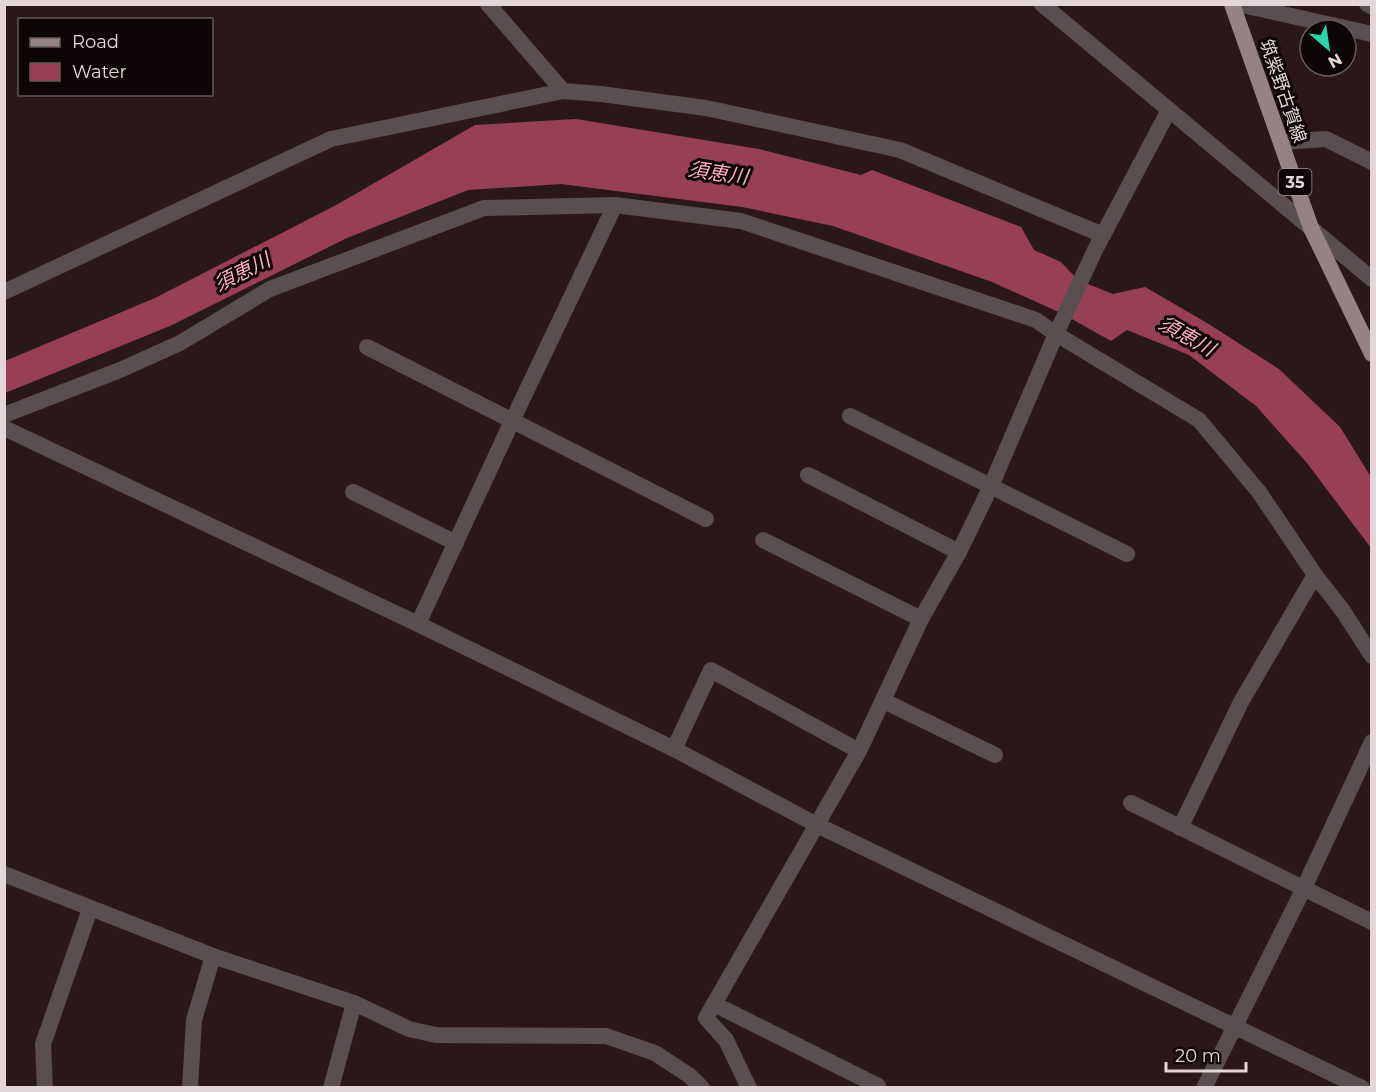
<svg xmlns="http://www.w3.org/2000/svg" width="1376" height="1092" viewBox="0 0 1376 1092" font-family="Montserrat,'Noto Sans JP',sans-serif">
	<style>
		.water { fill: #974055 }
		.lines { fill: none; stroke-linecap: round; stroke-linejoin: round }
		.minor { stroke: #594f50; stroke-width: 16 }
		.tertiary { stroke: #594f50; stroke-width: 16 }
		.primary { stroke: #968184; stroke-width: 16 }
		.labels { text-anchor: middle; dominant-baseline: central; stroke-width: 6; stroke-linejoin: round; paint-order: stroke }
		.shield { fill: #0d0506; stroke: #a49799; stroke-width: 1.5 }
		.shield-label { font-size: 16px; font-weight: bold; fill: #e4d6d8 }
		.street-label { font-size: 18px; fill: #e4d6d8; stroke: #0d0506 }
		.water-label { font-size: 20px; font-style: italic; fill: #feb2c0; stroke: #0d0506 }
	</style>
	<rect width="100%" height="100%" fill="#2a171a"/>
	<!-- water -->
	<polygon class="water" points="576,119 759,149 861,175 872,170 1021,227 1034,250 1061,262 1078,280 1113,294 1145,287 1207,323 1279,369 1340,427 1371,477 1371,548 1307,463 1256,406 1189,355 1127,330 1111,341 1063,314 992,282 833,226 742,207 561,184 468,190 347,238 170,326 5,393 5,361 155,298 338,204 475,125"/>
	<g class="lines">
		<!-- minor -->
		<g class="minor">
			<polyline points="488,4 563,91"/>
			<polyline points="1238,4 1372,34"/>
			<polyline points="1367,4 1372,7"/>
			<polyline points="1281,142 1326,139 1372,162"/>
			<polyline points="4,292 331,139 563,91 601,94 706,108 900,150 1103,235"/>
			<polyline points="367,347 706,519"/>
			<polyline points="4,415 120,370 180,343 270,289 484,208 615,205 741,221 1036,320 1056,334 1199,420 1259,492 1315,575 1343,611 1372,656"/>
			<polyline points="850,416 1127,554"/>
			<polyline points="4,428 418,624 674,749 817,825 1362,1088"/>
			<polyline points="808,475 959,552"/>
			<polyline points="353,492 456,543"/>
			<polyline points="763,540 921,619"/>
			<polyline points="418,624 513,419 615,205"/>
			<polyline points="884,701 995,755"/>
			<polyline points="674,749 711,670 859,751"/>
			<polyline points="1131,803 1372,922"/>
			<polyline points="1180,828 1241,702 1315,575"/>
			<polyline points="4,874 213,956 354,1003 409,1029 436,1035 606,1036 655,1053 690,1076 702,1088"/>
			<polyline points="714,1004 878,1086 877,1088"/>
			<polyline points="45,1088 43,1044 90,909"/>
			<polyline points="190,1088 194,1020 213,956"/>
			<polyline points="331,1088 354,1003"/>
			<polyline points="749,1088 726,1040 706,1018 859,751 921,619 959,552 991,486 1056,334 1095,250 1169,110"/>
			<polyline points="1204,1088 1303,890 1372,742"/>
		</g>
		<!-- tertiary -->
		<polyline class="tertiary" points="1042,4 1372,279"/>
		<!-- primary -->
		<polyline class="primary" points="1232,4 1311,228 1372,354"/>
	</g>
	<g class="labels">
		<!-- shield labels -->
		<rect class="shield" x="1278.5" y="169" width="33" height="26" rx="4.5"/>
		<g class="shield-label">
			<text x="1295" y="182">35</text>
		</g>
		<!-- street labels -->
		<g class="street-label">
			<text transform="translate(1283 91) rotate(71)">筑紫野古賀線</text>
		</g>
		<!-- water labels -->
		<g class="water-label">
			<text transform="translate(718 173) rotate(8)">須恵川</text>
			<text transform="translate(242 272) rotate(-27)">須恵川</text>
			<text transform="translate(1187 336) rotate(29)">須恵川</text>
		</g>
	</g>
	<!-- border -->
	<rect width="1376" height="1092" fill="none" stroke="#e4d6d8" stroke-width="12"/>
	<!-- legend -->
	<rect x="18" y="18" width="195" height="78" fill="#0d0506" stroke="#63595a" stroke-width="1.5"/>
	<rect x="30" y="38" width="30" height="9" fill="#968184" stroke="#63595a" stroke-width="1.5"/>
	<text x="72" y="48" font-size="18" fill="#e4d6d8">Road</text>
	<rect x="30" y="63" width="30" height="18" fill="#974055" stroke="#63595a" stroke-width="1.5"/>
	<text x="72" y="78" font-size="18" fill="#e4d6d8">Water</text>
	<!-- north arrow -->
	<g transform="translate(1328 48) rotate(151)"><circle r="28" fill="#0d0506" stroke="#63595a" stroke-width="1.5"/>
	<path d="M0-4.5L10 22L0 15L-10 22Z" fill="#2ad5ac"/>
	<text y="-9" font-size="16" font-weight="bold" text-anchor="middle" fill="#e4d6d8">N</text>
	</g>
	<!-- scale -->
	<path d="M1166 1062v9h80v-9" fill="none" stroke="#e4d6d8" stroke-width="3"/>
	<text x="1175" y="1062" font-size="18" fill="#e4d6d8" stroke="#0d0506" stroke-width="4.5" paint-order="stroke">20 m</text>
</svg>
